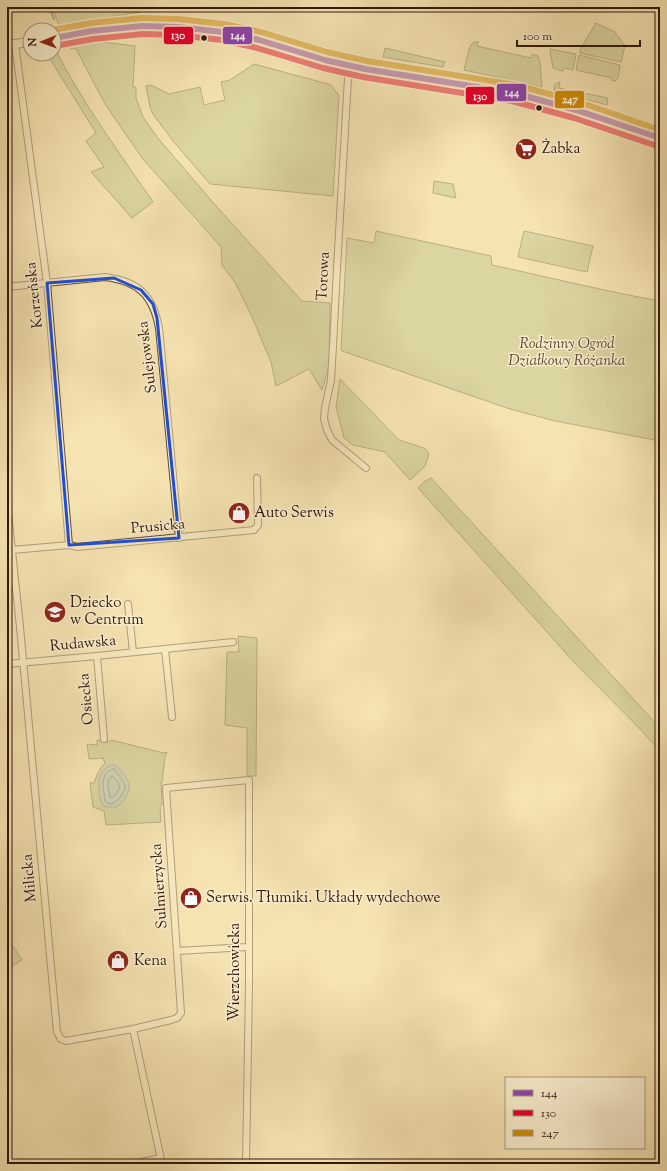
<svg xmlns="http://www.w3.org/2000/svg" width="667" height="1171" viewBox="0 0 667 1171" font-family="'Sorts Mill Goudy',serif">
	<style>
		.green { fill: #bbc48d; stroke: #756e4b }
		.water { fill: #9fbdb5; stroke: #727b70 }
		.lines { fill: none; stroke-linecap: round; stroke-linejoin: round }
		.shore { stroke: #676a5f; stroke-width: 1 }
		.stream { stroke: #727b70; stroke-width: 2.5 }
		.minor-casing { stroke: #614b33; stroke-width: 8 }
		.tertiary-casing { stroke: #614b33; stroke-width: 10 }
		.minor { stroke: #f9edcd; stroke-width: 6 }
		.tertiary { stroke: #f9edcd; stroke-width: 8 }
		.bus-1-casing { stroke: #f9edcd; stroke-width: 9 }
		.bus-2-casing { stroke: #f9edcd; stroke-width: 9 }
		.bus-3-casing { stroke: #f9edcd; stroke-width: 9 }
		.bus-1 { stroke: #8e44ad; stroke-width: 6 }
		.bus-2 { stroke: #e4002b; stroke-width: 6 }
		.bus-3 { stroke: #cf8a02; stroke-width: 6 }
		.marked { fill: none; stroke: #1d4ed8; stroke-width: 3; stroke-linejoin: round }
		.bus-dot { fill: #2f1809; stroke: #f9edcd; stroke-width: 1.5 }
		.labels { text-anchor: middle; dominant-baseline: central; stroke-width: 3; stroke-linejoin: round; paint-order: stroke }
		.poi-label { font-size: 15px; fill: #2f1809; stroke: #f9edcd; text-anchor: start }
		.street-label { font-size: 15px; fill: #2f1809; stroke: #f9edcd }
		.park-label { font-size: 15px; font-style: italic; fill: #594c31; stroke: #f9edcd }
		.line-badge { stroke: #f9edcd; stroke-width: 1.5 }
		.badge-label { font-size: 11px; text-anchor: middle; font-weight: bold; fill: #fff }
	</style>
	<rect width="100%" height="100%" fill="#f6e3b2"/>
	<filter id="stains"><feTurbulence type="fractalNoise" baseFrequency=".005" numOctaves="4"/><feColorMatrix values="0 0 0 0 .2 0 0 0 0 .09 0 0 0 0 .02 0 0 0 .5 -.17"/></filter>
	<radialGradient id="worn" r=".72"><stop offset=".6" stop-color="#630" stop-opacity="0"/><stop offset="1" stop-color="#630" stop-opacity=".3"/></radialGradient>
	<!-- green -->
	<g class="green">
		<polygon points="52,7 142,7 141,12 115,16 90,22 60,28"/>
		<polygon points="596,23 615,32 625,46 621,62 580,53 581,48"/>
		<polygon points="95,41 135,46 133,87 136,87 136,98 143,117 157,137 217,207 302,301 330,303 329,366 322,390 309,369 276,386 271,362 252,317 236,284 222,265 221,247 142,158 105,104 76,49 70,48 68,45"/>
		<polygon points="474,42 478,42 477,46 531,58 532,54 538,56 540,63 542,87 464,70 470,46"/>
		<polygon points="385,48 445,62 443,67 383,57"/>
		<polygon points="550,49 576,54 573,70 564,68 563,71 553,68"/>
		<path d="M54,51H56C84,105 119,152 153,202L132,218L91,172L104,167L86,141L96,133L50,59L49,54H54Z"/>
		<polygon points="579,55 620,65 618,78 615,81 612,81 612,78 576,70"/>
		<polygon points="254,64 328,84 331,85 339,96 333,196 210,184 173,141 153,114 150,107 146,86 151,85 169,94 200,87 204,105 225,100 221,82 230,80"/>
		<polygon points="560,82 559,88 608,98 607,105 554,91 555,84"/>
		<polygon points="434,181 453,184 456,198 433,193"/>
		<path d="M376,231L491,256L492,265C548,277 604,291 660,301V441L555,421L510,409L342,351L341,349L347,238L374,243Z"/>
		<polygon points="524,231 593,246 587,272 518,257"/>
		<polygon points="340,379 399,440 424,448 429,454 425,466 410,480 385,452 353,445 344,438 336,407"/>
		<polygon points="431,478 660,728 660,751 642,731 572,660 419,489 418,488 425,481"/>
		<polygon points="238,636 257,638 256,776 247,776 247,728 225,725 227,652 239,652"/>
		<path d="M97,740L108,742L111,740L164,753L167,752L165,757L162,782H161L162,805L160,807L161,822L106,825L104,811L93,807L90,783H94C97,775 99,769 105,763L103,758L89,759L87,744L97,745Z"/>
		<polygon points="7,937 22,960 7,969"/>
	</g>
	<!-- water -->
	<path class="water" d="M111,765H115C121,770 128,778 129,785C130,793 122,805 115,807C111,809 113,807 109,807C105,806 106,808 103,805C99,801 99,790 99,784C98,775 103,769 111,765Z"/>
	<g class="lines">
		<!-- shore -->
		<g class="shore">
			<path d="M114,769L121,778L125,785V789L120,798L112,804L107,803L105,801C104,790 98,772 114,769Z"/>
			<path d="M112,776L117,781L120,787L116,794L112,798L110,797C109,789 105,780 112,776Z"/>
		</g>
		<!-- stream -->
		<polyline class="stream" points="49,7 54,19"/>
		<!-- minor casing -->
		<g class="minor-casing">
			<g id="minor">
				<polyline points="15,44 47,283 69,545"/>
				<polyline points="350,66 348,78 337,268 333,346 331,380 325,408 324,419 327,430 332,440 366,468"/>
				<path d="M7,287L105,277C138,281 153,295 159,328L179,538"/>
				<polyline points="7,503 20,627 57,1032 61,1039 66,1041 133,1029 162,1164"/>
				<polyline points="12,550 69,545 77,547 254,530 258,525 257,478"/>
				<polyline points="128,604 133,652"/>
				<polyline points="165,649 172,717"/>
				<polyline points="97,656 104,739"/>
				<polyline points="7,664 97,656 233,642"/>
				<polyline points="177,951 248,947"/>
				<polyline points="133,1029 171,1020 177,1018 181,1013 166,788 249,780 249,985 246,1164"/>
				<polyline points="133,1164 160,1158"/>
			</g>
		</g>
		<!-- tertiary casing -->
		<g class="tertiary-casing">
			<g id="tertiary">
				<polyline points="54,38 92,31 143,26 177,27 223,32 259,40 325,60 365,69 514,93 576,110 660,138"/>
				<polyline points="7,45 30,42"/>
			</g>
		</g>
		<!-- minor -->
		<use href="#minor" class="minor"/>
		<!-- tertiary -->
		<use href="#tertiary" class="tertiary"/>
		<!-- bus-1 casing -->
		<g class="bus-1-casing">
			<polyline id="bus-1" points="54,38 92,31 143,26 177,27 223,32 259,40 325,60 365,69 514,93 576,110 660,138"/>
		</g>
		<!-- bus-2 casing -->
		<g class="bus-2-casing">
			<polyline id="bus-2" points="55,46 93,39 143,34 176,35 222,40 257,48 323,68 363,77 512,101 574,118 657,146"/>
		</g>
		<!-- bus-3 casing -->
		<g class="bus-3-casing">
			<polyline id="bus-3" points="53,30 91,23 142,18 178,19 224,24 261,32 327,52 367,61 516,85 579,102 660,130"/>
		</g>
		<!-- bus-1 -->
		<use href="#bus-1" class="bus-1"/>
		<!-- bus-2 -->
		<use href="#bus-2" class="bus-2"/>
		<!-- bus-3 -->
		<use href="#bus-3" class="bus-3"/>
	</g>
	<!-- marked area -->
	<path d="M0 0H667V1171H0ZM114,278L141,290L153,304L157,318L179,538L69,545L47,283Z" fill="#f6e3b2" fill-opacity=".55" fill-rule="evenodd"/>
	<path class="marked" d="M114,278L141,290L153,304L157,318L179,538L69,545L47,283Z"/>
	<!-- icons -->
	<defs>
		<g id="supermarket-disc" transform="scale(1.15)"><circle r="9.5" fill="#8f2418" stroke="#f9edcd"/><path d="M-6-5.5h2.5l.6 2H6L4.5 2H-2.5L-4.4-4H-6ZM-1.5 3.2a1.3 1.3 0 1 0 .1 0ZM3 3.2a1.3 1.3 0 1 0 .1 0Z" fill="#fff"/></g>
		<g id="shop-disc" transform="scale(1.15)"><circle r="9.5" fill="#8f2418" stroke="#f9edcd"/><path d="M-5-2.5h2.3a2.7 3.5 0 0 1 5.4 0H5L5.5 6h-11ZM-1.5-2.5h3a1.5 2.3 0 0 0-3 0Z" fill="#fff"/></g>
		<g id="school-disc" transform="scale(1.15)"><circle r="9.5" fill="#8f2418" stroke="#f9edcd"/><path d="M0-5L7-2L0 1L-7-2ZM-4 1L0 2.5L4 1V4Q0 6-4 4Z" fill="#fff"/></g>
	</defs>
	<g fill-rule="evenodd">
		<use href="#supermarket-disc" x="526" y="149"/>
		<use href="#shop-disc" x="239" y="513"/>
		<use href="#school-disc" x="55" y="612"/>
		<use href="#shop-disc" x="191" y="898"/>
		<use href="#shop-disc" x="118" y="961"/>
	</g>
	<!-- markers -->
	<g class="bus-dot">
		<circle cx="204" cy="38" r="3.5"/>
		<circle cx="539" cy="108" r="3.5"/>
	</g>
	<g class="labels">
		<!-- poi labels -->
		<g class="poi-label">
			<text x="542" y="149">Żabka</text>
			<text x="254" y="513">Auto Serwis</text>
			<text x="70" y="603">Dziecko<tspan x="70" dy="17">w Centrum</tspan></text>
			<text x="206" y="898">Serwis. Tłumiki. Układy wydechowe</text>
			<text x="134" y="961">Kena</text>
		</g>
		<!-- street labels -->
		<g class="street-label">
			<text transform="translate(324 276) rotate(-87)">Torowa</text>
			<text transform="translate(35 295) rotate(-96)">Korzeńska</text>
			<text transform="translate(148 357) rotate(-97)">Sulejowska</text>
			<text transform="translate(158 527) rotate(-5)">Prusicka</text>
			<text transform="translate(83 644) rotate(-5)">Rudawska</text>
			<text transform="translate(87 699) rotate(-95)">Osiecka</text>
			<text transform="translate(30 878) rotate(-95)">Milicka</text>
			<text transform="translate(160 886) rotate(-94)">Sulmierzycka</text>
			<text transform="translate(235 972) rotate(-90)">Wierzchowicka</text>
		</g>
		<!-- park labels -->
		<g class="park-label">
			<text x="567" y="344">Rodzinny Ogród<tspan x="567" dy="17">Działkowy Różanka</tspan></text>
		</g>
	</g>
	<g class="line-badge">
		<rect x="163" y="26" width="31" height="19" rx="4" fill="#e4002b"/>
		<rect x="222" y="26" width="31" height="19" rx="4" fill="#8e44ad"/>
		<rect x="496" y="83" width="31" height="19" rx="4" fill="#8e44ad"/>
		<rect x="465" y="86" width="30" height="19" rx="4" fill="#e4002b"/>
		<rect x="554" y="90" width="31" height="19" rx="4" fill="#cf8a02"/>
	</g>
	<g class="badge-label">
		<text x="178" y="39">130</text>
		<text x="238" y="39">144</text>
		<text x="512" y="96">144</text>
		<text x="480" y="100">130</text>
		<text x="570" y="103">247</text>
	</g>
	<!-- margin -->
	<rect width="667" height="1171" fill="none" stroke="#f6e3b2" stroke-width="24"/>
	<rect x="8" y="8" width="651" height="1155" fill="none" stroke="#2f1809" stroke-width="2"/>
	<rect x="12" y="12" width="643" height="1147" fill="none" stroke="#2f1809"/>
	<!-- legend -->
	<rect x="505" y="1077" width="140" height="72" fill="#f9edcd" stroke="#a8987f"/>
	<rect x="513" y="1090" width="20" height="6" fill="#8e44ad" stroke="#a8987f"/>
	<text x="541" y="1097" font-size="12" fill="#2f1809">144</text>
	<rect x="513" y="1110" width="20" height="6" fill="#e4002b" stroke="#a8987f"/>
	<text x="541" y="1117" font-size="12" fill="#2f1809">130</text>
	<rect x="513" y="1130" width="20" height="6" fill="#cf8a02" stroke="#a8987f"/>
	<text x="541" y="1137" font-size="12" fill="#2f1809">247</text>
	<!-- north arrow -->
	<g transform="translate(42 42) rotate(269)"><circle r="19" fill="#f9edcd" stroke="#a8987f"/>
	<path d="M0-3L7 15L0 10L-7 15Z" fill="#8f2418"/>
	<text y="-6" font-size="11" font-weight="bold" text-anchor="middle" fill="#2f1809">N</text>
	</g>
	<!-- scale -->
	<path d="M517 40v6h123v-6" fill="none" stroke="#2f1809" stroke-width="2"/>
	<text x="523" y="40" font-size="12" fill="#2f1809" stroke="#f9edcd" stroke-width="3" paint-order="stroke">100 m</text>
	<rect width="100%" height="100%" filter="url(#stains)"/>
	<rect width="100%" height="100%" fill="url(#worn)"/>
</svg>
